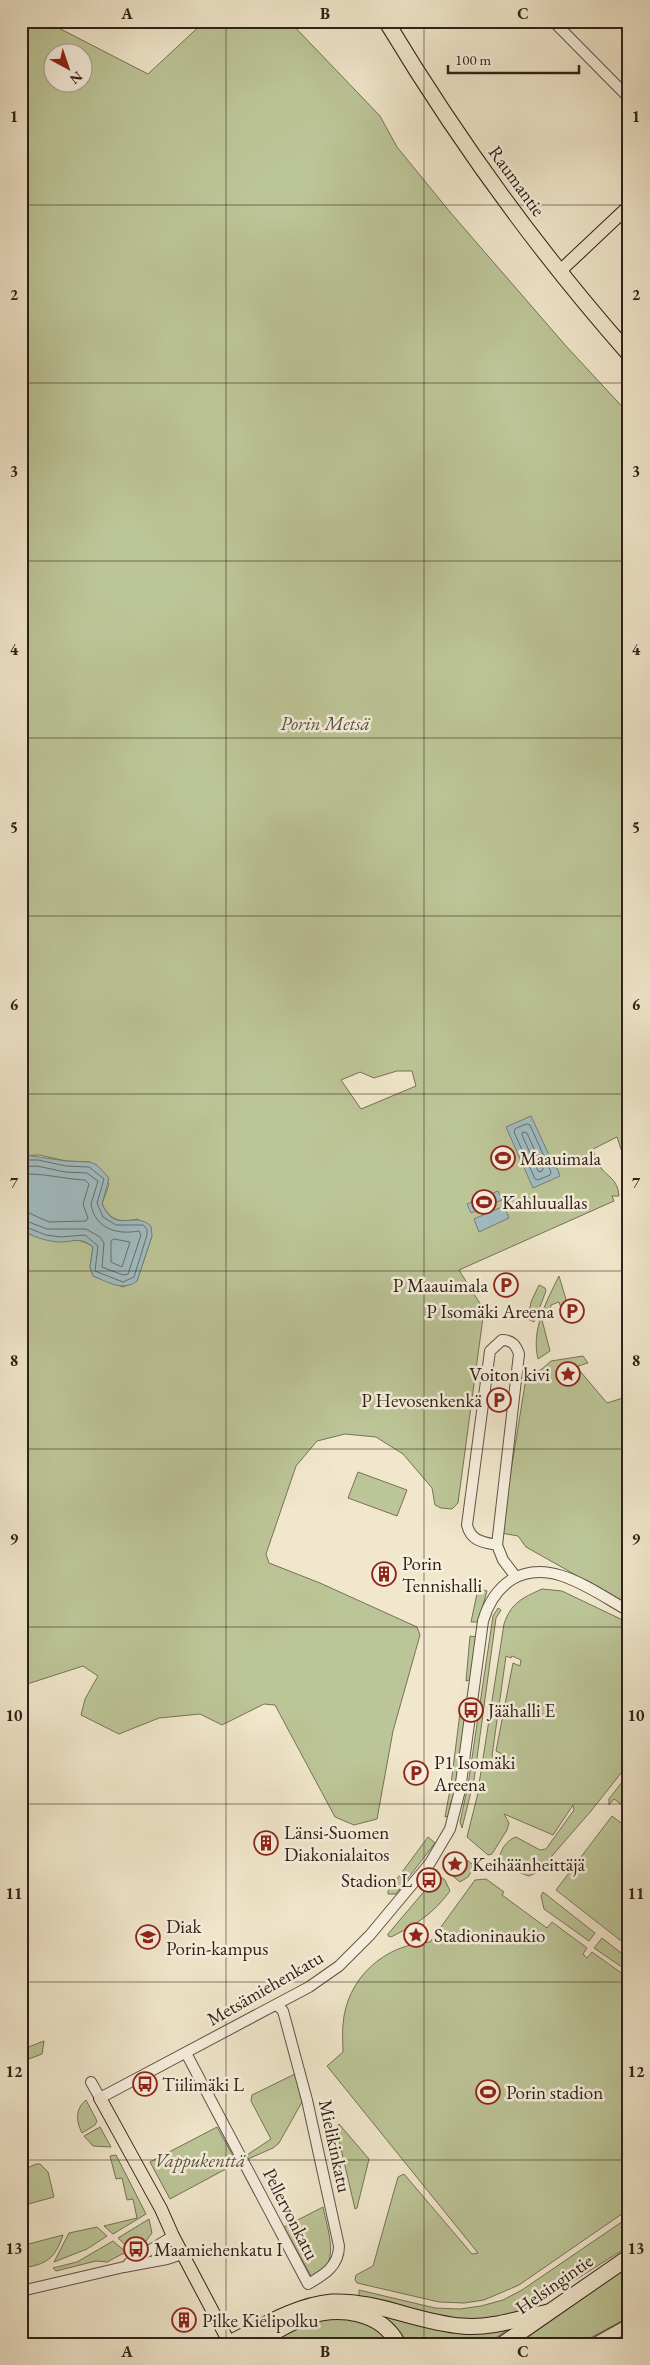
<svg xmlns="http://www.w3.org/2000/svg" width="650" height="2365" viewBox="0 0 650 2365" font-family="'EB Garamond',serif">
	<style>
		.green { fill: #bcc597; stroke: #767258; fill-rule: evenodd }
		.water { fill: #a0bdc2; stroke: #737e7e }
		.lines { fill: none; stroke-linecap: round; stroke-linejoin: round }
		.shore { stroke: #686e6d; stroke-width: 1 }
		.minor-casing { stroke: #605245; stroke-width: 12 }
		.major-casing { stroke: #302018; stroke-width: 14 }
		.highway-casing { stroke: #302018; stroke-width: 17 }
		.minor { stroke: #f6efde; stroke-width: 10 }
		.major { stroke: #f1e7cc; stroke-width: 12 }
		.highway { stroke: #f1e7cc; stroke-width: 15 }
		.grid { fill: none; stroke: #302018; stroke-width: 1; stroke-opacity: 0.55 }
		.labels { text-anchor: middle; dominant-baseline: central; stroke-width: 5; stroke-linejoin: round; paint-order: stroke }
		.street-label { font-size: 19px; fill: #302018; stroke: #f6efde }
		.park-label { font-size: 19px; font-style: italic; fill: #5a523e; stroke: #f6efde }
		.poi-label { font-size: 19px; fill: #302018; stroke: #f6efde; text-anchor: start }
		.neatline { fill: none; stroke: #302018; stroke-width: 2 }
		.grid-label { font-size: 16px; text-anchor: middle; font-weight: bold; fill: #302018 }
	</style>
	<rect width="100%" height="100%" fill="#f1e7cc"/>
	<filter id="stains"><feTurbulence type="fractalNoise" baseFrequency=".004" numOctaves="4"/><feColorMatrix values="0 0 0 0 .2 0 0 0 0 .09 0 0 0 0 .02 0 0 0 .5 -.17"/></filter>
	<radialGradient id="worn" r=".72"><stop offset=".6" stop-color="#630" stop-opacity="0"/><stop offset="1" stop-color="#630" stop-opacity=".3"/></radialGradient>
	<!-- green -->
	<g class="green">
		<path d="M21,21H45L148,74L205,21H289L380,116L397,147L450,212L566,346L629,414V1194L626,1164L617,1137L593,1149C595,1154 596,1161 599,1165C606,1177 618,1178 619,1196H612L614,1201L459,1270L484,1310L458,1503L452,1509L441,1508L435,1505L432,1488L403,1454L376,1437L345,1434L317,1441L296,1466L266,1554L269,1563L320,1583L417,1627L420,1635L393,1731L377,1819L354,1825L335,1817L275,1705L264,1704L222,1725L200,1714L159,1718L119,1734L81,1715L85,1699L98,1676L83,1666L21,1686V1229C43,1243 73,1232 93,1247L90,1267L93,1276L123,1287L137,1281L152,1236L138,1219C121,1223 110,1221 102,1204L109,1184L90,1162L66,1161L39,1155L21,1156ZM52,52H82V82H52ZM397,1071H412L416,1086L361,1109L341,1080L360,1072L374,1078Z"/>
		<path d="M559,1276L568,1306L561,1308L559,1302L551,1305L550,1314L541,1316L550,1351L538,1359C531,1330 546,1302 559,1276Z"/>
		<polygon points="539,1285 545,1288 546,1291 534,1322 528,1319 531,1302"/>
		<polygon points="583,1356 588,1363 578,1366 580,1371 607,1403 629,1396 629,1605 526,1547 518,1536 501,1533 526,1378 542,1369 551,1361"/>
		<polygon points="358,1472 407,1490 397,1516 348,1498"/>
		<polygon points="478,1589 487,1591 478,1622 471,1622"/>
		<path d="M542,1589L562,1591L629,1623V1763L591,1811L538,1872L529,1876L504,1867L499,1862C499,1852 506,1840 516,1837L540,1850L546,1849L574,1810L573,1805L553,1835L504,1814L509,1823L507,1830L492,1854L488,1855L467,1837L477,1797L504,1624C511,1603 522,1598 542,1589ZM506,1656L511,1658L512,1656L521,1660L520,1666L513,1663L496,1751L504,1755L501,1761L492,1756Z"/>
		<polygon points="498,1608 501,1610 496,1618 474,1780 462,1828 460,1822 468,1785 493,1616"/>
		<polygon points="470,1636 478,1637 472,1679 466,1681"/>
		<polygon points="461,1705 464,1705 463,1719 466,1721 456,1787 448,1816 445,1817 451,1784"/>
		<polygon points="629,1773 629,1810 614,1799 609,1805 609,1799"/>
		<polygon points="612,1816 629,1829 629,1947 556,1890"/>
		<polygon points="428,1837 435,1843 396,1894 388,1894 388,1891"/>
		<polygon points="455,1852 475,1866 468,1877 460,1882 443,1868"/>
		<path d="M438,1875L445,1880L450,1891C433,1914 417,1924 391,1937L388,1936V1934Z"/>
		<path d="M486,1879L504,1892L502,1895L547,1928L552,1922L587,1948L583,1954L587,1958L592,1952L627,1977L622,1983L627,1986L629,1984V2209L519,2285L484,2300L464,2303L439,2302L357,2283L355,2280L356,2275L373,2266L398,2177L404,2174L472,2254L478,2253L327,2066L343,2052C343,2043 342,2034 343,2025C346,1978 385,1944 430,1942L475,1880Z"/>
		<polygon points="543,1892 595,1933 589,1941 544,1909 541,1896"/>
		<polygon points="602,1938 629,1959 629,1972 594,1948"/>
		<polygon points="44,2041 42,2054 21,2062 21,2050"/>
		<polygon points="295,2074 302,2102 279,2143 273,2148 248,2159 247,2155 271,2139 251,2101 252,2095"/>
		<path d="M86,2100L97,2121L95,2125L82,2133C76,2121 75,2109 86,2100Z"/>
		<polygon points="339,2124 369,2159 357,2208 355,2209 336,2127"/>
		<polygon points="100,2127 111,2147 93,2146 84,2136"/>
		<polygon points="217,2127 237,2163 170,2199 150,2162"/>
		<polygon points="116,2155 146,2214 113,2234 104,2226 137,2218 133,2199 127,2200 122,2178 116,2179 110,2156"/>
		<polygon points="36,2164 40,2164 48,2172 54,2197 21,2206 21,2171"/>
		<path d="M323,2207C327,2228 343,2269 311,2276L284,2227Z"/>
		<polygon points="629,2217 629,2246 540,2302 514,2314 486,2322 430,2315 389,2301 359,2296 359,2290 435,2308 460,2309 481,2306 503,2300 522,2290"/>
		<polygon points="149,2219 152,2233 146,2241 131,2250 118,2238"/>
		<polygon points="97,2227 107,2236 87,2249 54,2262 69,2233"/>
		<path d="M63,2235C55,2259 46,2265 21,2268V2246Z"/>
		<polygon points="113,2241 126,2252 107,2262 96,2261 56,2271 53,2268 77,2262"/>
		<polygon points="629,2266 629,2317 579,2344 518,2344"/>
		<polygon points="361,2307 510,2328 487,2344 405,2344"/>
		<polygon points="321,2318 365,2320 393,2344 266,2344 294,2327"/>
	</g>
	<!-- water -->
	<g class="water">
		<polygon points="531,1116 555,1168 557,1168 560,1176 533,1188 506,1127"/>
		<path d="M26,1155L66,1161L90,1162L97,1165L109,1178L102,1204C116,1235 133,1210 151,1226L152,1236L137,1281C123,1292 108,1282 93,1276L90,1267L93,1247C79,1236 75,1242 59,1242C45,1241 33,1237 21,1229V1156Z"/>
		<polygon points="498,1191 502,1200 471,1213 467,1204"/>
		<polygon points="504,1206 509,1218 479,1232 474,1219"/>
	</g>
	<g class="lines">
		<!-- shore -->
		<g class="shore">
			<polygon points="527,1124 530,1125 551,1172 550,1175 538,1180 535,1179 514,1132 515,1129"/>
			<polygon points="523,1132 527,1133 543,1169 541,1172 538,1171 522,1135"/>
			<polyline points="21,1160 38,1160 66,1166 89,1167 104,1179 97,1203 103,1217 116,1225 143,1225 147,1229 147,1235 134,1277 123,1282 95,1271 98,1246 85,1235 61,1237 46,1235 21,1225"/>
			<path d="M21,1167L37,1166L65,1172L87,1173L98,1181L91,1204C95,1229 117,1235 139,1231L141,1235L128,1274L123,1275L102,1267L104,1243L100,1237L86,1229H47L21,1219"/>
			<path d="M21,1174C43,1173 64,1179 85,1180L89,1184L83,1204L88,1218L86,1221L49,1222L29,1213L21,1212"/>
			<polygon points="114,1239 130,1242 122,1267 111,1262 111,1241"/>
		</g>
		<!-- minor casing -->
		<g class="minor-casing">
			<g id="minor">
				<polyline points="553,21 629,98"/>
				<path d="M497,1545C482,1542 471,1541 467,1525L490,1351L502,1340C512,1340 516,1345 519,1354L497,1545L503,1560L516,1577"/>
				<path d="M186,2053L308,2284C324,2275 339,2266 339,2246L307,2100L286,2022L283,2011L277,2005"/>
				<path d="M91,2082L100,2098L309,1987L339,1966L370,1935L430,1863L450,1829L460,1790L483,1621C488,1604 496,1590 511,1580C550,1556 594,1592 629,1611"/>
				<polyline points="129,2263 173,2236"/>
				<polyline points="21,2291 124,2267 167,2259 182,2254"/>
			</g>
		</g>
		<!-- major casing -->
		<g class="major-casing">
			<g id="major">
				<polyline points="559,272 629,206"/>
				<polyline points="100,2098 161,2209 173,2236 230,2344"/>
				<polyline points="595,2344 629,2325"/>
			</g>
		</g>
		<!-- highway casing -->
		<g class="highway-casing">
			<g id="highway">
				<path d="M386,21C457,139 538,251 629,354"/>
				<path d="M230,2343C261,2327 296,2305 332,2302C377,2300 418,2323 462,2326C491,2329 520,2318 548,2312"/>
				<path d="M255,2344C272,2334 288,2323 306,2317C339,2306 381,2311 398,2344"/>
				<polyline points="503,2344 629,2257"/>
			</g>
		</g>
		<!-- minor -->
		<use href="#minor" class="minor"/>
		<!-- major -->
		<use href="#major" class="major"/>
		<!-- highway -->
		<use href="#highway" class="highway"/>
	</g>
	<!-- grid -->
	<path class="grid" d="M226,21V2344M424,21V2344M21,205H629M21,383H629M21,561H629M21,738H629M21,916H629M21,1094H629M21,1271H629M21,1449H629M21,1627H629M21,1804H629M21,1982H629M21,2160H629"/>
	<!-- icons -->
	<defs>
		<g id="stadium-ring" transform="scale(1.25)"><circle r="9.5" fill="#f6efde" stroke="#8f2418" stroke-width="1.5"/><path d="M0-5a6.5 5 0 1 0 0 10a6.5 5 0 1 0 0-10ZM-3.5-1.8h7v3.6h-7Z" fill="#8f2418"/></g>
		<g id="parking-ring" transform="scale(1.25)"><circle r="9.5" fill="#f6efde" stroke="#8f2418" stroke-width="1.5"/><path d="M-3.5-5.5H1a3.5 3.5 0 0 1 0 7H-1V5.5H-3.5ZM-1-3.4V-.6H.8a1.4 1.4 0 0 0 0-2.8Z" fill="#8f2418"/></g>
		<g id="sight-ring" transform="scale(1.25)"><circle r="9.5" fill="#f6efde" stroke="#8f2418" stroke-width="1.5"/><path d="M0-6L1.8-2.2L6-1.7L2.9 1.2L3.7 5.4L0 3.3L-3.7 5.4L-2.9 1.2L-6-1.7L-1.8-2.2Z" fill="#8f2418"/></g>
		<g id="building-ring" transform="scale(1.25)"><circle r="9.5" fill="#f6efde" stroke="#8f2418" stroke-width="1.5"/><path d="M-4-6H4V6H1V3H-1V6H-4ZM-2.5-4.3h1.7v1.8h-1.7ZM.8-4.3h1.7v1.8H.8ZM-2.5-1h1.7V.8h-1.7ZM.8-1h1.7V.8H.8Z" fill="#8f2418"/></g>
		<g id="bus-ring" transform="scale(1.25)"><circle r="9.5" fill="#f6efde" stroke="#8f2418" stroke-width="1.5"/><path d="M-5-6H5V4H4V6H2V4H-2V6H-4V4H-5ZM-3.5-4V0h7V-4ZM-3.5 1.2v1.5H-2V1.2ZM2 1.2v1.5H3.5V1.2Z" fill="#8f2418"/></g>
		<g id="university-ring" transform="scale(1.25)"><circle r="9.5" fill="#f6efde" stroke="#8f2418" stroke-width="1.5"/><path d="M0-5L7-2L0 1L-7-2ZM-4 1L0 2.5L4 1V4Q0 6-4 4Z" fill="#8f2418"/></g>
	</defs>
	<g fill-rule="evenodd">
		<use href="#stadium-ring" x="503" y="1158"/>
		<use href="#stadium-ring" x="484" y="1202"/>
		<use href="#parking-ring" x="506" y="1285"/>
		<use href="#parking-ring" x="572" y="1311"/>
		<use href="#sight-ring" x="568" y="1374"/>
		<use href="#parking-ring" x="499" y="1400"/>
		<use href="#building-ring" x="384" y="1574"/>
		<use href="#bus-ring" x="471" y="1710"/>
		<use href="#parking-ring" x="416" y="1773"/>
		<use href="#building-ring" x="266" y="1843"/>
		<use href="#sight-ring" x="455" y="1864"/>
		<use href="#bus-ring" x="429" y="1880"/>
		<use href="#sight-ring" x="416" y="1935"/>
		<use href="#university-ring" x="148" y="1937"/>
		<use href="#bus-ring" x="145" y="2084"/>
		<use href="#stadium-ring" x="488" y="2092"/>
		<use href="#bus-ring" x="136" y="2249"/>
		<use href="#building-ring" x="184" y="2320"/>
	</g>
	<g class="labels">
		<!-- street labels -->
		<g class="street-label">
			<text transform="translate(517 181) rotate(54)">Raumantie</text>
			<text transform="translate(265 1988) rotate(-30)">Metsämiehenkatu</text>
			<text transform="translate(335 2146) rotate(78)">Mielikinkatu</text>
			<text transform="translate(291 2214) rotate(63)">Pellervonkatu</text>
			<text transform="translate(554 2284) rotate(-35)">Helsingintie</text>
		</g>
		<!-- park labels -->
		<g class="park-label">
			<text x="325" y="723">Porin Metsä</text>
			<text x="200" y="2160">Vappukenttä</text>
		</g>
		<!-- poi labels -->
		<g class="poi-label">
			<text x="520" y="1158">Maauimala</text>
			<text x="502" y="1202">Kahluuallas</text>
			<text x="488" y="1285" text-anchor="end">P Maauimala</text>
			<text x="554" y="1311" text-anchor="end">P Isomäki Areena</text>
			<text x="550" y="1374" text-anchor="end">Voiton kivi</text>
			<text x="482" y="1400" text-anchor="end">P Hevosenkenkä</text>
			<text x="402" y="1563">Porin<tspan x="402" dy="22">Tennishalli</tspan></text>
			<text x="488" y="1710">Jäähalli E</text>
			<text x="434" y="1762">P1 Isomäki<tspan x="434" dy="22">Areena</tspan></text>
			<text x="284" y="1832">Länsi-Suomen<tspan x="284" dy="22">Diakonialaitos</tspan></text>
			<text x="472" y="1864">Keihäänheittäjä</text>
			<text x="412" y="1880" text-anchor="end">Stadion L</text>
			<text x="166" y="1926">Diak<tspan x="166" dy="22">Porin-kampus</tspan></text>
			<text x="434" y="1935">Stadioninaukio</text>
			<text x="162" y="2084">Tiilimäki L</text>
			<text x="506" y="2092">Porin stadion</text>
			<text x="154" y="2249">Maamiehenkatu I</text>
			<text x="202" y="2320">Pilke Kielipolku</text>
		</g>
	</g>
	<!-- margin -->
	<rect width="650" height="2365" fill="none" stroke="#f1e7cc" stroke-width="55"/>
	<!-- north arrow -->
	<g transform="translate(68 68) rotate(140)"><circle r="24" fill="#f6efde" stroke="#a79c8f"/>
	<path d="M0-4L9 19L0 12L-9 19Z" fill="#8f2418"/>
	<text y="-8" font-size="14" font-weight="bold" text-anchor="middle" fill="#302018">N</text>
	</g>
	<!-- scale -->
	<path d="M448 65v8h131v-8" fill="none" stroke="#302018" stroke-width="2.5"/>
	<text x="455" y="65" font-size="15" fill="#302018" stroke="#f6efde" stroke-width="4" paint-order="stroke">100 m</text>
	<rect x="28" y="28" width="594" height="2310" class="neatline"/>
	<g class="grid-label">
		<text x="127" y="19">A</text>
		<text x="325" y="19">B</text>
		<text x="523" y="19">C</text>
		<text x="14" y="122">1</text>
		<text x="636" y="122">1</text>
		<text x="14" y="300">2</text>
		<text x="636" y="300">2</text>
		<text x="14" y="477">3</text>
		<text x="636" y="477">3</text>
		<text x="14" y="655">4</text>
		<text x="636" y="655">4</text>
		<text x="14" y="833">5</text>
		<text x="636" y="833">5</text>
		<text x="14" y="1010">6</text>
		<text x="636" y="1010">6</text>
		<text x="14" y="1188">7</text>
		<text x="636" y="1188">7</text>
		<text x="14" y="1366">8</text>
		<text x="636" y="1366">8</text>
		<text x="14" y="1544">9</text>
		<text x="636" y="1544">9</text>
		<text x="14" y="1721">10</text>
		<text x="636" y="1721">10</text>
		<text x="14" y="1899">11</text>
		<text x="636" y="1899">11</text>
		<text x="14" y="2077">12</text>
		<text x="636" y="2077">12</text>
		<text x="14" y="2254">13</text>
		<text x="636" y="2254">13</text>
		<text x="127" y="2357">A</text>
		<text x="325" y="2357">B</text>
		<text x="523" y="2357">C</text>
	</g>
	<rect width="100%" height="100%" filter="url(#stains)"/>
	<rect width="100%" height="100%" fill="url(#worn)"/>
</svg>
